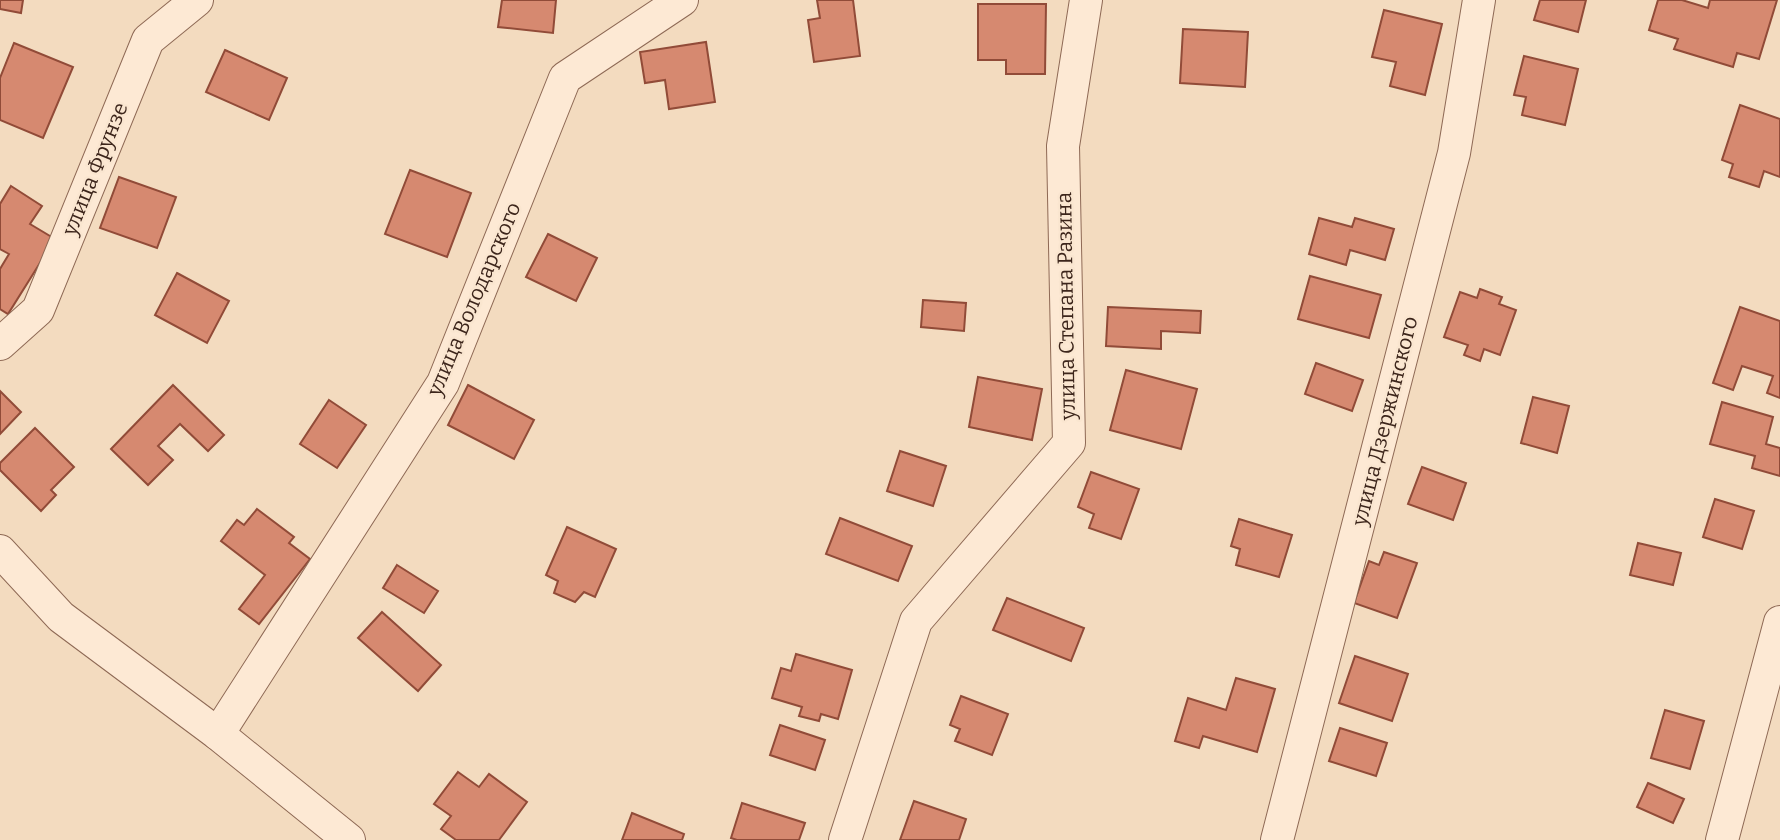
<svg xmlns="http://www.w3.org/2000/svg" width="1780" height="840" viewBox="0 0 1780 840" font-family="Bitter,serif">
	<style>
		.building { fill: #d68970; stroke: #914b38; stroke-width: 2 }
		.lines { fill: none; stroke-linecap: round; stroke-linejoin: round }
		.street-casing { stroke: #8e6955; stroke-width: 34 }
		.street { stroke: #fde9d4; stroke-width: 32 }
		.labels { text-anchor: middle; dominant-baseline: central; stroke-width: 5; stroke-linejoin: round; paint-order: stroke }
		.street-label { font-size: 21px; fill: #3c251b; stroke: #fae6d0 }
	</style>
	<rect width="100%" height="100%" fill="#f3dbbf"/>
	<!-- building -->
	<g class="building">
		<polygon points="0,0 23,0 21,13 0,9"/>
		<polygon points="502,0 556,0 553,33 498,27"/>
		<polygon points="817,0 853,0 860,56 814,62 808,20 820,18"/>
		<polygon points="1540,0 1586,0 1578,32 1534,20"/>
		<polygon points="1658,0 1682,0 1708,8 1710,0 1777,0 1759,59 1737,53 1733,67 1674,49 1678,39 1649,30"/>
		<polygon points="978,4 1046,4 1045,74 1006,74 1006,60 978,60"/>
		<polygon points="1384,10 1442,24 1425,95 1390,86 1396,62 1372,57"/>
		<polygon points="1183,29 1248,32 1245,87 1180,83"/>
		<polygon points="706,42 715,102 669,109 665,80 645,83 640,52"/>
		<polygon points="14,43 73,67 43,138 0,120 0,78"/>
		<polygon points="225,50 287,78 269,120 206,92"/>
		<polygon points="1524,56 1578,69 1565,125 1522,115 1526,97 1514,95"/>
		<polygon points="1740,105 1780,119 1780,177 1764,171 1759,187 1729,177 1733,164 1722,160"/>
		<polygon points="410,170 471,193 447,257 385,234"/>
		<polygon points="119,177 176,197 157,248 100,228"/>
		<polygon points="11,186 42,206 30,224 55,239 8,314 0,309 0,269 9,254 0,249 0,204"/>
		<polygon points="1319,218 1352,227 1355,218 1394,229 1385,260 1350,250 1346,265 1309,254"/>
		<polygon points="548,234 597,258 576,301 526,277"/>
		<polygon points="177,273 229,301 207,343 155,315"/>
		<polygon points="1310,276 1381,295 1369,338 1298,319"/>
		<polygon points="1480,289 1502,297 1499,304 1516,310 1500,355 1484,349 1480,361 1464,355 1468,345 1444,337 1460,292 1477,298"/>
		<polygon points="923,300 966,303 964,331 921,327"/>
		<polygon points="1108,307 1201,311 1200,333 1161,331 1161,349 1106,346"/>
		<polygon points="1740,307 1780,321 1780,398 1767,393 1773,376 1742,366 1733,390 1713,383"/>
		<polygon points="1316,363 1363,380 1352,411 1305,394"/>
		<polygon points="1126,370 1197,389 1181,449 1110,430"/>
		<polygon points="978,377 1042,389 1032,440 969,427"/>
		<polygon points="173,385 224,435 208,451 180,424 158,446 173,460 148,485 111,449"/>
		<polygon points="468,385 534,420 514,459 448,425"/>
		<polygon points="0,391 21,412 0,434"/>
		<polygon points="1533,397 1569,406 1557,453 1521,443"/>
		<polygon points="329,400 366,425 337,468 300,444"/>
		<polygon points="1722,402 1773,417 1766,444 1780,448 1780,476 1752,468 1755,456 1710,444"/>
		<polygon points="35,428 74,467 51,490 56,495 41,511 0,470 0,463"/>
		<polygon points="900,451 946,466 933,506 887,491"/>
		<polygon points="1422,467 1466,483 1453,520 1408,504"/>
		<polygon points="1091,472 1139,489 1121,539 1089,528 1094,514 1078,507"/>
		<polygon points="1715,499 1754,511 1742,549 1703,537"/>
		<polygon points="257,509 294,537 289,543 310,559 259,624 239,609 265,575 221,541 237,520 244,525"/>
		<polygon points="840,518 912,546 898,581 826,554"/>
		<polygon points="1239,519 1292,535 1279,577 1236,565 1240,549 1231,546"/>
		<polygon points="567,527 616,549 595,597 584,592 575,602 554,593 558,581 546,575"/>
		<polygon points="1638,543 1681,553 1673,585 1630,575"/>
		<polygon points="1384,552 1417,563 1397,618 1354,603 1369,561 1379,565"/>
		<polygon points="397,565 438,591 424,613 383,588"/>
		<polygon points="1007,598 1084,628 1071,661 993,630"/>
		<polygon points="382,612 441,665 418,691 358,638"/>
		<polygon points="796,654 852,670 838,719 821,714 819,721 799,716 802,707 772,698 781,668 791,671"/>
		<polygon points="1355,656 1408,674 1392,721 1339,703"/>
		<polygon points="1236,678 1275,689 1257,752 1203,736 1199,748 1175,741 1188,698 1226,710"/>
		<polygon points="961,696 1008,714 992,755 955,741 960,729 950,725"/>
		<polygon points="1665,710 1704,721 1690,769 1651,758"/>
		<polygon points="780,725 825,740 815,770 770,755"/>
		<polygon points="1340,728 1387,743 1376,776 1329,761"/>
		<polygon points="458,772 479,787 489,774 527,802 499,840 456,840 441,829 451,816 434,804"/>
		<polygon points="1648,783 1684,799 1673,823 1637,807"/>
		<polygon points="914,801 966,819 959,840 900,840"/>
		<polygon points="742,803 805,823 799,840 737,840 731,838"/>
		<polygon points="632,813 684,834 682,840 622,840"/>
	</g>
	<g class="lines">
		<!-- street casing -->
		<g class="street-casing">
			<g id="street">
				<polyline points="0,344 38,310 148,40 197,0"/>
				<polyline points="0,551 61,617 218,734 349,840"/>
				<polyline points="218,734 443,383 565,78 682,0"/>
				<polyline points="845,840 916,621 1069,443 1063,146 1086,0"/>
				<polyline points="1277,840 1454,153 1479,0"/>
				<polyline points="1722,840 1780,622"/>
			</g>
		</g>
		<!-- street -->
		<use href="#street" class="street"/>
	</g>
	<g class="labels">
		<!-- street labels -->
		<g class="street-label">
			<text transform="translate(95 169) rotate(-68)">улица Фрунзе</text>
			<text transform="translate(474 299) rotate(-67)">улица Володарского</text>
			<text transform="translate(1066 306) rotate(-91)">улица Степана Разина</text>
			<text transform="translate(1385 421) rotate(-76)">улица Дзержинского</text>
		</g>
	</g>
</svg>
